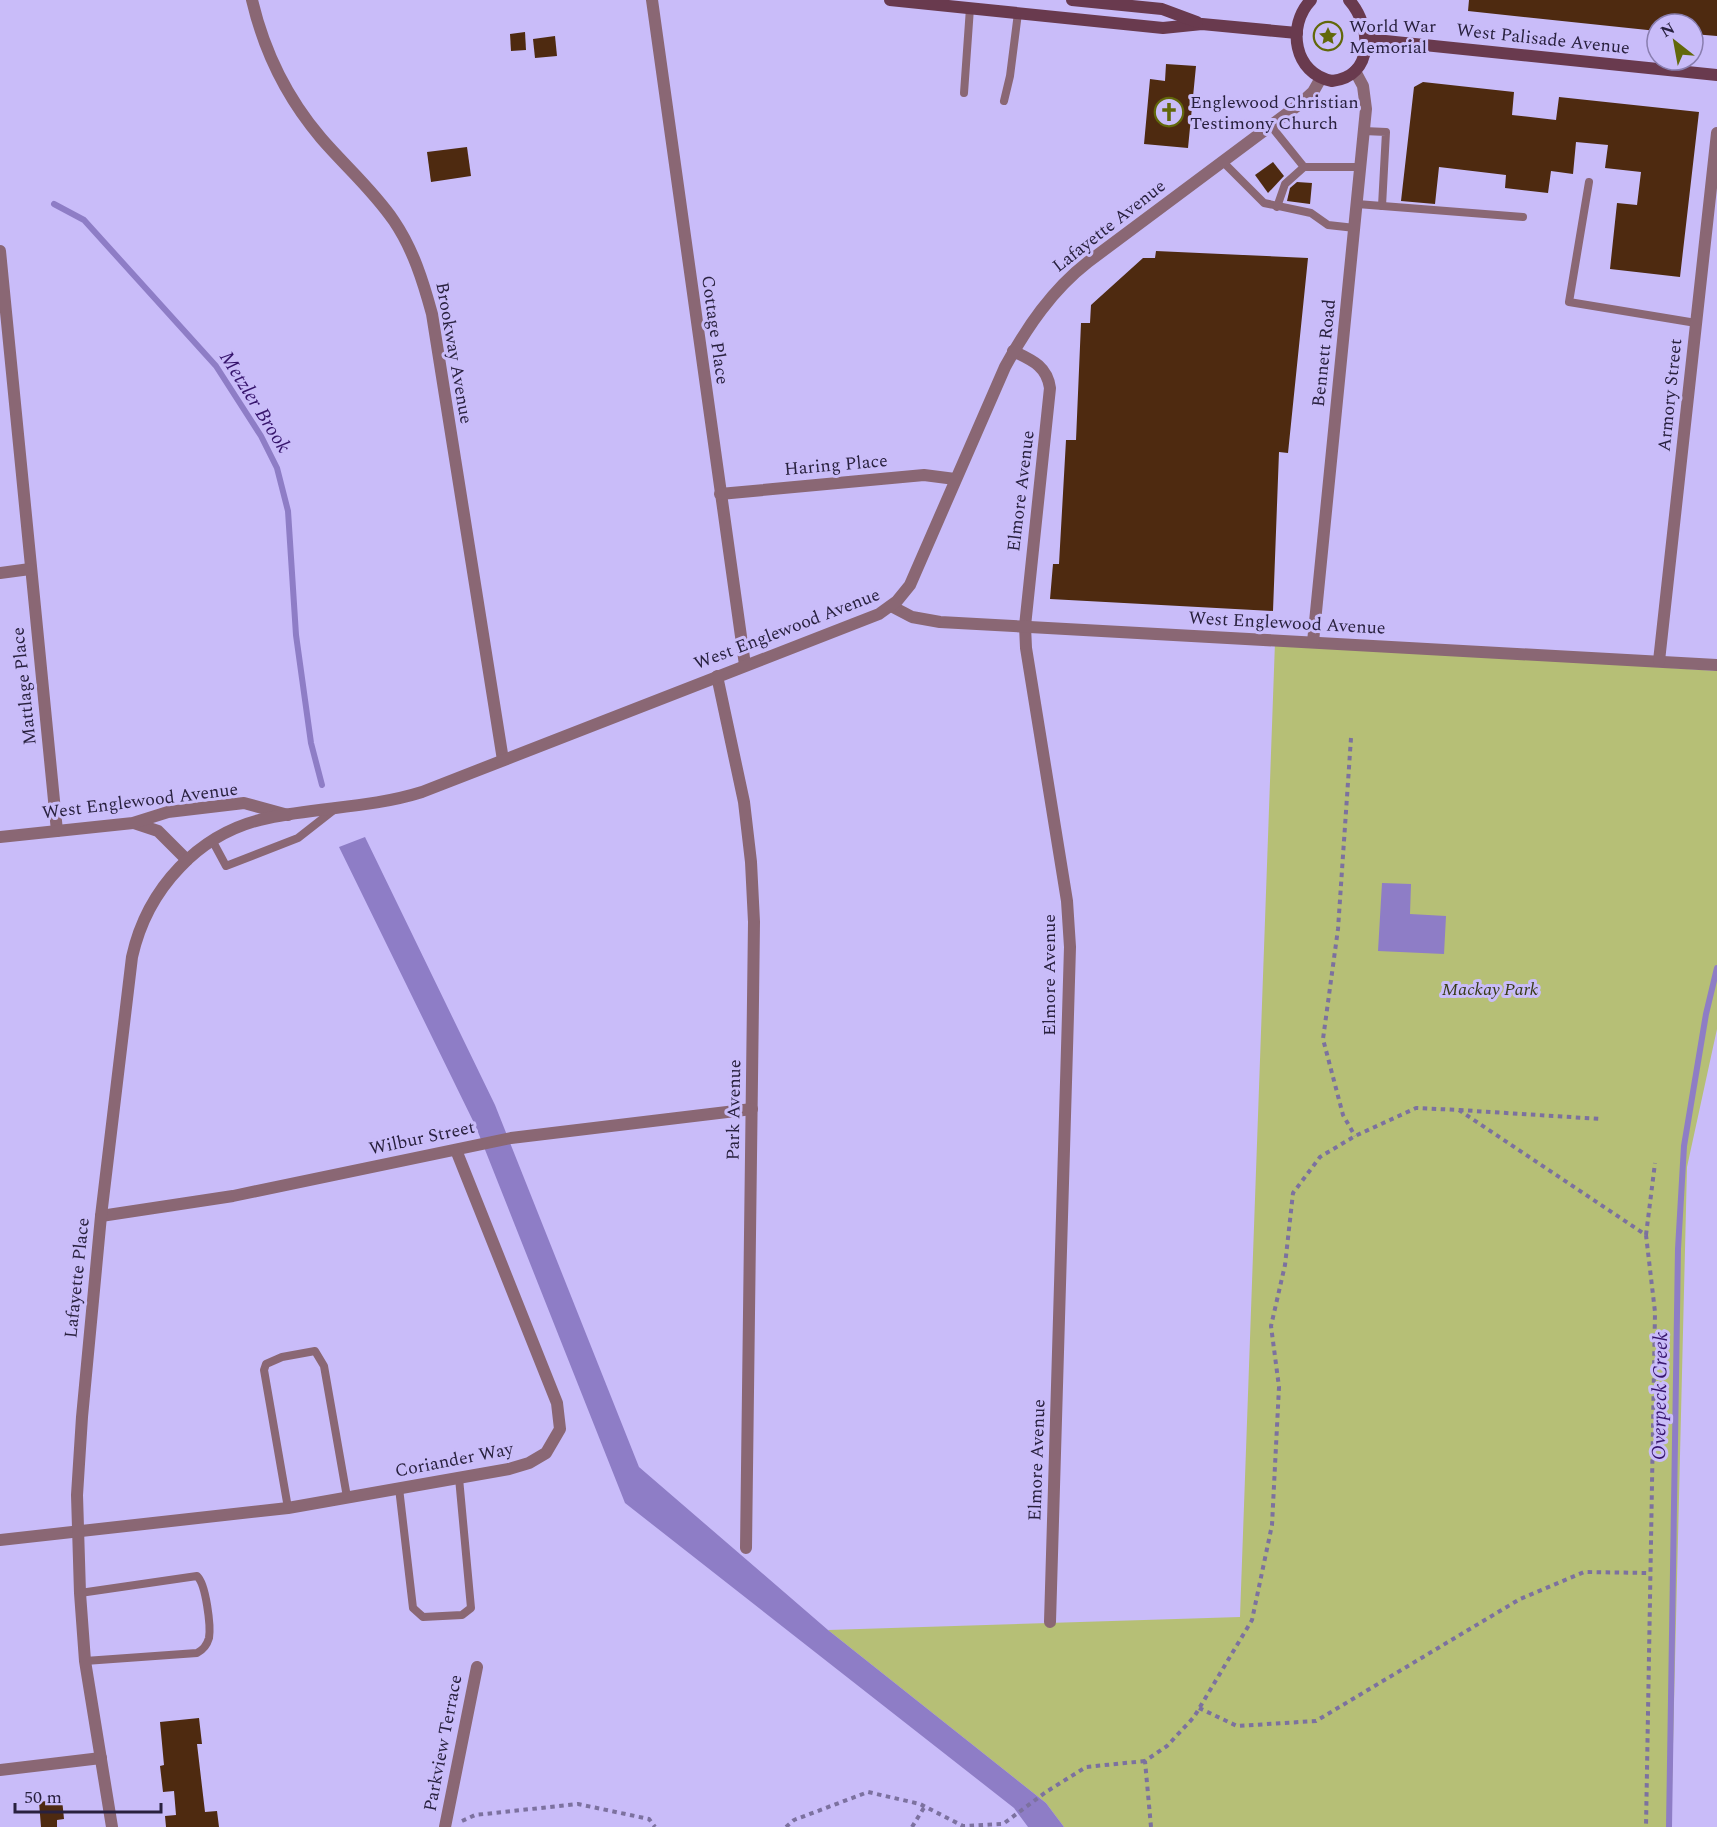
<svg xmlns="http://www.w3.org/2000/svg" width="1717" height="1827" viewBox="0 0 1717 1827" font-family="Spectral,serif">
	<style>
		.green { fill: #b6bf76 }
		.water { fill: #8e7dc6 }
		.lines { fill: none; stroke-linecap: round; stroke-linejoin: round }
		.stream { stroke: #8e7dc6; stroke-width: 6 }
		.building { fill: #4e2a10 }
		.path { stroke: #7c719f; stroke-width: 4; stroke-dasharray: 4.5 4.5; stroke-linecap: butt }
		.service { stroke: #8a6774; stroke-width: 8 }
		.minor { stroke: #8a6774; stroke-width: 12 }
		.tertiary { stroke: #8a6774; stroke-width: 12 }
		.secondary { stroke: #693a4e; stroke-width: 12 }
		.labels { text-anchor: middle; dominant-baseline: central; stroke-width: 6; stroke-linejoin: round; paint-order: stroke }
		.poi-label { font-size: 18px; fill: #29213f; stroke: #c9bcf9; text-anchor: start }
		.street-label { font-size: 18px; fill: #29213f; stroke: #c9bcf9 }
		.park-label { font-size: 18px; font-style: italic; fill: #383b17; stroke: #c9bcf9 }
		.water-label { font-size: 20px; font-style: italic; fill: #36146c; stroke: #c9bcf9 }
	</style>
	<rect width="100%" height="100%" fill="#c9bcf9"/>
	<!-- green -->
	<polygon class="green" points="1275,642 1717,671 1717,1029 1687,1167 1671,1827 1064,1827 1046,1803 828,1630 1240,1617"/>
	<!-- water -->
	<g class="water">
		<polygon points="365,837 495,1105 639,1467 828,1630 1046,1803 1064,1827 1028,1827 1014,1808 625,1503 476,1127 339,847"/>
		<polygon points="1382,883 1411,884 1410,914 1446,916 1444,954 1378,951"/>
	</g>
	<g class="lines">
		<!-- stream -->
		<g class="stream">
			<polyline points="54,204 84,220 216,366 261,436 277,468 288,511 296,635 311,743 322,785"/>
			<polyline points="1669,1827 1678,1249 1684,1146 1706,1014 1717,968"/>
		</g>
	</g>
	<!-- building -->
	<g class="building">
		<polygon points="1469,0 1717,0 1717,36 1693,34 1693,24 1657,24 1657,31 1468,11"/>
		<polygon points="525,32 526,50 511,51 510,34"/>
		<polygon points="555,36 557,56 535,58 533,39"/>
		<polygon points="1166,64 1196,66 1188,148 1144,144 1150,79 1165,81"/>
		<polygon points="1423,82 1514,92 1512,115 1556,120 1559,97 1699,112 1680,277 1610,269 1617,203 1637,205 1641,172 1605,168 1608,145 1576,142 1573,174 1551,171 1548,193 1505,188 1506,175 1439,167 1435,204 1401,201 1414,87"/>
		<polygon points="467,147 471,176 431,182 427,152"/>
		<polygon points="1273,162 1284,176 1268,193 1255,175"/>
		<polygon points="1297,182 1312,183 1310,204 1287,201 1290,188"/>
		<polygon points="1156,251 1308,258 1288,453 1279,452 1273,611 1050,599 1053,564 1059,564 1066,440 1076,440 1081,323 1090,323 1091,305 1143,258 1155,258"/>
		<polygon points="199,1718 202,1744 197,1744 205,1812 217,1811 219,1827 166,1827 165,1816 176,1815 174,1791 163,1792 160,1766 164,1765 160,1722"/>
		<polygon points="62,1799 64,1819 57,1820 57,1827 41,1827 39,1802"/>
	</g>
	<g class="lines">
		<!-- path -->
		<g class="path">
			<polyline points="1351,738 1338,929 1323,1039 1343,1115 1355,1136"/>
			<polyline points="1459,1110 1601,1119"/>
			<polyline points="1646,1235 1655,1163"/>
			<polyline points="1199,1708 1237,1726 1316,1721 1520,1599 1584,1572 1649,1573"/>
			<polyline points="462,1821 475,1815 578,1804 649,1819 655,1827"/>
			<polyline points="786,1827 794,1820 868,1792 920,1804 963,1826 1003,1824 1046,1792 1086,1767 1145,1761"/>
			<polyline points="912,1827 925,1806"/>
			<polyline points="1151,1827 1145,1761 1167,1746 1194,1717 1252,1620 1272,1525 1279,1387 1271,1326 1285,1265 1293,1193 1320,1157 1355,1136 1416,1108 1459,1110 1646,1235 1655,1312 1646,1827"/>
		</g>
		<!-- service -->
		<g class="service">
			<polyline points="964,93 970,8"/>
			<polyline points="1004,101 1010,76 1018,13"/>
			<polyline points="1271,126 1304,167 1360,167"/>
			<polyline points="1364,131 1386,132 1382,206"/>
			<polyline points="1223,162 1264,203 1311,213 1328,225 1355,228"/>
			<polyline points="1589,182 1569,302 1696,323"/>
			<polyline points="1357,204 1523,217"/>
			<polyline points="1277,207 1285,184 1304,167"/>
			<polyline points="212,840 226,866 298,838 335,809"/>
			<polyline points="399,1488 413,1608 423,1617 462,1615 471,1608 459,1478"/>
			<polyline points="288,1508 264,1370 266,1364 282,1357 315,1351 324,1366 347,1497"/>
			<path d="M80,1593L197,1576C206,1584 211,1626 209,1638C207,1645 203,1650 197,1653L85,1661"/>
		</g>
		<!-- minor -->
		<g class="minor">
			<path d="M252,0C264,51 287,98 321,138C345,166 373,190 394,221C413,249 423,281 432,314L503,760"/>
			<polyline points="652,0 745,665"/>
			<polyline points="0,251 57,831"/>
			<path d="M1013,351C1032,360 1047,366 1050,388L1025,626L1026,648L1067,901L1070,947L1050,1622"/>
			<polyline points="720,494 924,475 955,479"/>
			<polyline points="0,573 30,569"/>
			<polyline points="891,606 912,617 940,622 1717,665"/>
			<polyline points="1313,642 1366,109 1363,86 1355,71"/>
			<polyline points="1659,661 1717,133"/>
			<polyline points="717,676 744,802 751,862 754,922 746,1548"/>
			<polyline points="134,823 158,831 187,860"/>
			<polyline points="0,837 133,823 168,812 244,803 288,815"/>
			<polyline points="101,1216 233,1196 511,1138 752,1109"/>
			<polyline points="0,1540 288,1508 509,1469 529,1463 546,1453 560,1429 557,1403 456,1150"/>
			<polyline points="0,1770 101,1758"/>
			<polyline points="445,1827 477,1667"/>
		</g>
		<!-- tertiary -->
		<path class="tertiary" d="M112,1827L85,1661L80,1593L77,1495L82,1417L101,1216L132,957C147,889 199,832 268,818C319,807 371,808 422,792L879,614L897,601L910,585L1005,367C1027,327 1052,290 1088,262L1301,103L1313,92L1321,78"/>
		<!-- secondary -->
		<g class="secondary">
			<polyline points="890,0 1163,28 1202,24 1297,33"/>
			<polyline points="1072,0 1162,9 1197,22"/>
			<path d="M1311,0C1286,26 1294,74 1332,81C1375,76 1372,26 1349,0"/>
			<polyline points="1366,39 1717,75"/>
		</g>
	</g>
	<!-- icons -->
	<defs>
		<g id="sight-ring" transform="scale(1.5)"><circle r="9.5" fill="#c9bcf9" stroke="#62680a" stroke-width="1.5"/><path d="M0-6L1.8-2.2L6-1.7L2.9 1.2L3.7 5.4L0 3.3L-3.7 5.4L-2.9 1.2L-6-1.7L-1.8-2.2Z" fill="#62680a"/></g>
		<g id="church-ring" transform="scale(1.5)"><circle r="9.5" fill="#c9bcf9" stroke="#62680a" stroke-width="1.5"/><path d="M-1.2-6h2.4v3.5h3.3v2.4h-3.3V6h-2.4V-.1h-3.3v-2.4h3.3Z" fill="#62680a"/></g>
	</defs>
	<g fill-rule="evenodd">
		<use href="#sight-ring" x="1328" y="36"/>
		<use href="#church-ring" x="1169" y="112"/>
	</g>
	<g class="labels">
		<!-- poi labels -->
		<g class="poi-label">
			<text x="1349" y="26">World War<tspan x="1349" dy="21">Memorial</tspan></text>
			<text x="1190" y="102">Englewood Christian<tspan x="1190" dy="21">Testimony Church</tspan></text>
		</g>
		<!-- street labels -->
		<g class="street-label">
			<text transform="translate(1543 39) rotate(6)">West Palisade Avenue</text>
			<text transform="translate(1109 226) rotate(-38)">Lafayette Avenue</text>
			<text transform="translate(715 330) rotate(82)">Cottage Place</text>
			<text transform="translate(454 353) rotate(80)">Brookway Avenue</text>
			<text transform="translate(1324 353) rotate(-84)">Bennett Road</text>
			<text transform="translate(1670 395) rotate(-84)">Armory Street</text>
			<text transform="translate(836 465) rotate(-5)">Haring Place</text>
			<text transform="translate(1021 491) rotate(-83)">Elmore Avenue</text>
			<text transform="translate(1287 623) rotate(3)">West Englewood Avenue</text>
			<text transform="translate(787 629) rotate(-21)">West Englewood Avenue</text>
			<text transform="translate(24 686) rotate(-96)">Mattlage Place</text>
			<text transform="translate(140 801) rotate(-7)">West Englewood Avenue</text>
			<text transform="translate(1049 975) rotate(-90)">Elmore Avenue</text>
			<text transform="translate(734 1110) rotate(-89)">Park Avenue</text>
			<text transform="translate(422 1138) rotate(-12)">Wilbur Street</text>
			<text transform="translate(77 1278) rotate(-84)">Lafayette Place</text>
			<text transform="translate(454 1460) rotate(-11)">Coriander Way</text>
			<text transform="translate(1037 1460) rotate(-88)">Elmore Avenue</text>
			<text transform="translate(443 1743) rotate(-79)">Parkview Terrace</text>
		</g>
		<!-- park labels -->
		<g class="park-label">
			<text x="1490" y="989">Mackay Park</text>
		</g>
		<!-- water labels -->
		<g class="water-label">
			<text transform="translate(255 402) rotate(58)">Metzler Brook</text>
			<text transform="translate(1660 1396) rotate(-89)">Overpeck Creek</text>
		</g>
	</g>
	<!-- north arrow -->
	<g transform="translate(1675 42) rotate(329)"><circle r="28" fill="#c9bcf9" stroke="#897eaf" stroke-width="1.5"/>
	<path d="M0-4.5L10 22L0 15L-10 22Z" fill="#62680a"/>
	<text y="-9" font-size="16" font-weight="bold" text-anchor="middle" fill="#29213f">N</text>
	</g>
	<!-- scale -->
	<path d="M15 1803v9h146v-9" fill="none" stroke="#29213f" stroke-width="3"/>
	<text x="24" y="1803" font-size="18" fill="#29213f" stroke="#c9bcf9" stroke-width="4.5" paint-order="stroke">50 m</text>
</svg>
